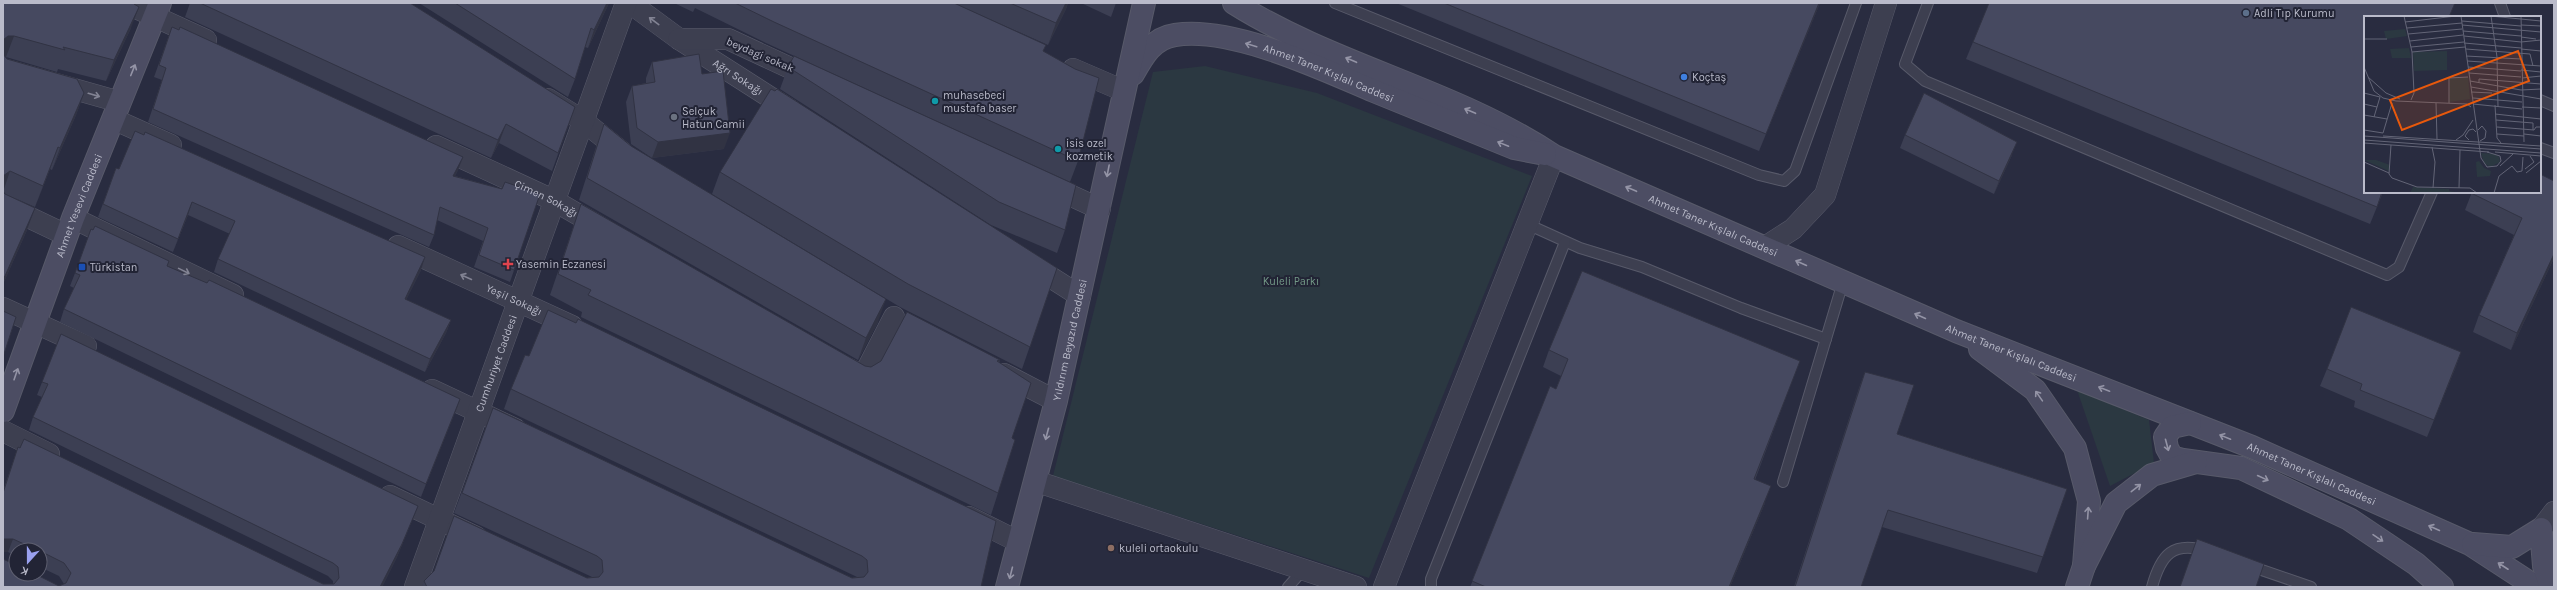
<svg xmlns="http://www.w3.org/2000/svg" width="2557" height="590" viewBox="0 0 2557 590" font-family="Karla,sans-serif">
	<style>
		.green { fill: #2b3841 }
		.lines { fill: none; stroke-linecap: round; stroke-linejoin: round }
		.lane-casing { stroke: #585a6a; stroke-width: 12 }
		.street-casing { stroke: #585a6a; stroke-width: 22 }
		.secondary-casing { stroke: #585a6a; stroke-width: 24 }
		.lane { stroke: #3d3f50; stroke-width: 10 }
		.street { stroke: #3d3f50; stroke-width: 21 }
		.secondary { stroke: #4c4d63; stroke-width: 22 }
		.wall { fill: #3c3f53 }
		.shaded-wall { fill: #313343 }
		.building { fill: #464960; stroke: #313343 }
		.oneway { stroke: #828393 }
		.oneway2 { stroke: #9494a6 }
		.service-dot { fill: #5c6f8a; stroke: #222435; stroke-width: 1.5 }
		.shop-dot { fill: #3f7fe0; stroke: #222435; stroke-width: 1.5 }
		.culture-dot { fill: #0f9aa8; stroke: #222435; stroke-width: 1.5 }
		.worship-dot { fill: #6b7280; stroke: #222435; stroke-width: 1.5 }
		.health-dot { fill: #e0444e; stroke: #222435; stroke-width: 1.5 }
		.transit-dot { fill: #1a4fb4; stroke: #222435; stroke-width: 1.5 }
		.education-dot { fill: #8d6e63; stroke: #222435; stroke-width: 1.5 }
		.labels { text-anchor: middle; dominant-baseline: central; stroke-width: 4; stroke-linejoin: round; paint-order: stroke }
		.poi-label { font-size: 11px; fill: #babbca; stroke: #222435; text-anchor: start }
		.street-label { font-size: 11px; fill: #babbca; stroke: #222435 }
		.park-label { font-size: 11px; fill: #739987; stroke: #222435 }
		.inset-road { fill: none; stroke: #636577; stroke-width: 1 }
		.view { fill: #e8590c; fill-opacity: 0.15; stroke: #e8590c; stroke-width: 2 }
		.inset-edge { fill: none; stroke: #babbca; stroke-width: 2 }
	</style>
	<rect width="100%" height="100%" fill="#292c40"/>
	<!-- green -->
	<g class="green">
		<polygon points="1205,66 1317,93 1532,176 1369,578 1053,476 1153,72"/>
		<polygon points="2077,390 2149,420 2154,463 2110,486"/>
	</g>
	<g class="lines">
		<!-- lane casing -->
		<g class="lane-casing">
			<g id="lane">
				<polyline points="1335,3 1759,175 1784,181 1795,171 1856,3"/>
				<polyline points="1928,3 1905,64 1925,81 2387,275 2399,267 2432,192"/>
				<polyline points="2500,3 2505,17"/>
				<polyline points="2540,100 2554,106"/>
				<polyline points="2540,148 2554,153"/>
				<polyline points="1527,224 1580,248 1642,267 1741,308 1826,339"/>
				<polyline points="1783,482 1843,282"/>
				<polyline points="2250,566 2311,587"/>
				<polyline points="1288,587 1303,570"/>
				<polyline points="1431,587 1431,579 1565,242"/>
				<path d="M2152,587C2161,554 2173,541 2207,551"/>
			</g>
		</g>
		<!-- street casing -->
		<g class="street-casing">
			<g id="street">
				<polyline points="125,3 206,40"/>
				<path id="s1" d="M630,3L679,39L790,110"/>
				<polyline points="679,39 728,39 814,79"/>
				<polyline points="3,69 120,102"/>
				<polyline points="1073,69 1124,91"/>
				<polyline points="548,99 582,120 623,153"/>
				<polyline points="113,119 171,145"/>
				<path id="s2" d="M436,146L553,200L603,229"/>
				<polyline points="1048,185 1100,209"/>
				<polyline points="3,205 66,235"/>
				<polyline points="73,218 233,295"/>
				<path id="s3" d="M398,246L572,326"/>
				<polyline points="1765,247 1793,229 1825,195 1886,3"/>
				<polyline points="1030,264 1080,296"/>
				<polyline points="3,308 86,346"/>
				<polyline points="849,369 863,377 894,317"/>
				<polyline points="1004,374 1056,401"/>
				<polyline points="432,390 515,429"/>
				<polyline points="3,431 49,454"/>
				<polyline points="1035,481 1356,587"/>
				<polyline points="390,496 476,537"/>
				<polyline points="969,517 1019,542"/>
				<polyline points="2541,529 2554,512"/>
				<path id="s4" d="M415,587L626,3"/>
				<polyline points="1384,587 1554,156"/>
			</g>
		</g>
		<!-- secondary casing -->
		<g class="secondary-casing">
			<g id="secondary">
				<path id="s5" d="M1234,3C1334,66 1455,90 1554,156L1956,331L2252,447L2470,544L2536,587"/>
				<path id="s6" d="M1133,74C1143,56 1153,38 1175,35C1232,26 1322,69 1374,91C1421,110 1468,129 1514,148L1545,154"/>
				<polyline points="1980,349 2035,390 2075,448 2089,501 2084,566"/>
				<path id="s7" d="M3,411L73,218L160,3"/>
				<polyline points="2190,423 2172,427 2165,437 2167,448 2172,457 2183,460 2241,468 2349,519 2416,564 2442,587"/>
				<polyline points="2473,544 2512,547 2541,529 2544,566 2551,587"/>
				<path id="s8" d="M1007,587L1056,401L1144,3"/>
				<polyline points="2077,587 2084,566 2116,503 2152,475 2196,462"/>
			</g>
		</g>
		<!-- lane -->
		<use href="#lane" class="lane"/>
		<!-- street -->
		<use href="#street" class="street"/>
		<!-- secondary -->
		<use href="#secondary" class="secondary"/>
	</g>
	<!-- wall -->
	<g class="wall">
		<polygon points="3,3 134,5 131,28 106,81 58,69 57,72 6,57 7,59 84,93 76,115 52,170 50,169 35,207 12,197 27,230 3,284"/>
		<polygon points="190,3 410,3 575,107 552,171 499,143 491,158 185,17"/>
		<polygon points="419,3 609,3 588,48 585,47 575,79 568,97"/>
		<polygon points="674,3 1068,3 1066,9 1048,45 958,5 1046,45 1043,51 1078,161 1070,182 766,43 695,8 693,12"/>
		<polygon points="1081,3 1116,3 1111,17"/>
		<polygon points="1396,3 1820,3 1759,151"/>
		<polygon points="172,27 463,157 458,170 455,176 502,189 540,194 510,282 474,267 483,241 437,220 434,235 429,247 148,122 162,80 154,77"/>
		<polygon points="1973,42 2383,192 2370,224 1966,59"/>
		<polygon points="652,62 702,74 724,149 652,158 631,144 626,102 632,86 646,83 646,78"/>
		<polygon points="788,67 1065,230 1057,253 991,225 780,89"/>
		<polygon points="604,124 631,146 878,322 858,360 579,200 596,147"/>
		<polygon points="1905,135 2012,155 1994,194 1900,148"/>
		<polygon points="116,168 421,270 406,300 451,320 446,333 425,372 214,272 218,259 230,234 188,215 173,252 98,217"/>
		<polygon points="720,172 1057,268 1022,369 900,307 712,194"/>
		<polygon points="2554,181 2554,258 2511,350 2473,332 2479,315 2514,235 2465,210 2472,192"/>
		<polygon points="581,204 865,366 871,367 1000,360 999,363 1012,438 998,493 991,515 581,317 582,312 550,295"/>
		<polygon points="167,266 460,399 421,497 60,322 64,309 74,288 70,286 75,273"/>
		<polygon points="61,334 418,506 397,557 382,587 3,587 59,586 64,584 59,576 40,567 40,550 16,550 16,556 8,552 3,552 3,491 18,447 323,584 333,584 333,581 328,576 29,430 33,417 42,397 37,395"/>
		<polygon points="1549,350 1793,378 1755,480 1765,503 1730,587 1470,587 1556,389 1561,376 1543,367"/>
		<polygon points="2461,352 2455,369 2427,437 2354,407 2355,401 2320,386 2327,369"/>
		<polygon points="1865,372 1897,434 2067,489 2037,573 1882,527 1861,587 1794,587 1859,388"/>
		<polygon points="511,389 981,587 422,587 424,581 434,571 587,578 592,577 590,576 454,513 493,408 852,578 857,577 855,576 504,409"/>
	</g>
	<!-- shaded-wall -->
	<g class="shaded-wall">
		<polygon points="607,3 609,3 588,48 594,30"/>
		<polygon points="1066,3 1068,3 1066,9 1048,45 1056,23"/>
		<polygon points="1819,3 1820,3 1759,151 1766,134"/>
		<polygon points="139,7 131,28 106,81 114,60"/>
		<polygon points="8,36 14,36 6,57 3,57 3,40"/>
		<polygon points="84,93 76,115 52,170 60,148"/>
		<polygon points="506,124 499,143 491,158 498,140"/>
		<polygon points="730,133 724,149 652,158 658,142"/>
		<polygon points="2017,142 2012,155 1994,194 1999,181"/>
		<polygon points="58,147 50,169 35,207 43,186"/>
		<polygon points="463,157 458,170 449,188 453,176"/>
		<polygon points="10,171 3,192 3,176"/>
		<polygon points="192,202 188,215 173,252 178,239"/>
		<polygon points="35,208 27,230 3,284 3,278"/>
		<polygon points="2554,254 2554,258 2511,350 2517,333"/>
		<polygon points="425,257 421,270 400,312 405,299"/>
		<polygon points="886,299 878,322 858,360 866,338"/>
		<polygon points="451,320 446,333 425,372 430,359"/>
		<polygon points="2461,352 2455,369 2427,437 2434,420"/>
		<polygon points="460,399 455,413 421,497 426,484"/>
		<polygon points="1771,486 1765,503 1730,587 1729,587"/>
		<polygon points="418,506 397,557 382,587 380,587"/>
		<polygon points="3,539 13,539 8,552 3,552"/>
	</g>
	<!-- building -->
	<g class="building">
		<polygon points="3,3 134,3 134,4 139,7 114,60 63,47 65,50 14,36 8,36 3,40"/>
		<polygon points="200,3 410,3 575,107 558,153 506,124 498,140"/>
		<polygon points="455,3 607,3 594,30 591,28 575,79"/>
		<polygon points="735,3 954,3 1046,45 1043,51 1075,69 1099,78 1078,161 774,22"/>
		<polygon points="1010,3 1066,3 1056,23"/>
		<polygon points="1444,3 1819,3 1766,134"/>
		<polygon points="1989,3 2455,3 2449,17 2365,17 2365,192 2382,192 2377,207 1973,42"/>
		<polygon points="172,27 179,30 180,27 463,157 453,176 502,189 505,182 540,194 514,270 479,255 488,228 440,207 434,235 153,109 166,68 159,65"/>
		<polygon points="3,54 7,59 77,79 84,93 60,148 58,147 43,186 10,171 3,176"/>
		<polygon points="699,54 702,74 723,71 730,133 658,142 637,128 632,86 655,82 652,62"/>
		<polygon points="794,56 1076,185 1065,230 999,202 788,67"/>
		<polygon points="771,89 775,91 777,89 1057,268 1030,347 908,284 720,172"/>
		<polygon points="1924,93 2017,142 1999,181 1905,135"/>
		<polygon points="604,124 631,146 886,299 866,338 587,178"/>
		<polygon points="135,131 144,135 145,132 425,257 405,299 451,320 430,359 218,259 235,221 192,202 178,239 103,204 116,168 119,169"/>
		<polygon points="2540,174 2554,181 2554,254 2517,333 2479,315 2522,218 2471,193 2472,192 2540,192"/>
		<polygon points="3,191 5,194 35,208 5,276 3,278"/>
		<polygon points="581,204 865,366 871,367 881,361 907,312 1000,360 997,361 1031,383 1012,438 1015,440 998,493 588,295 591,290 558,274"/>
		<polygon points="95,226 169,261 167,266 207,283 209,280 460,399 426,484 64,309 80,275 75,273 91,229 93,230"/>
		<polygon points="1582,271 1800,361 1754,479 1771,486 1729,587 1486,587 1472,581 1550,386 1556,389 1568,359 1549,350"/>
		<polygon points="2351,307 2461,352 2434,420 2360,390 2362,384 2327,369"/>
		<polygon points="548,310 576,323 578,319 996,521 981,587 427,587 424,581 434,571 454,516 587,578 599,577 603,572 602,560 597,556 462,493 493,408 852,578 864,577 868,572 867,560 862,556 511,389 525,355 529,356"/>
		<polygon points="3,311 16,317 3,357"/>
		<polygon points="61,334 418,506 402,544 380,587 3,587 3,559 16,565 16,574 35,574 59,586 66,583 71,573 64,563 40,551 40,550 37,550 13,539 3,539 3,493 18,447 20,448 24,439 323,584 334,584 339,578 338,567 333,563 33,417 48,384 42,382"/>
		<polygon points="1865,372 1914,385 1897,434 2067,489 2043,557 1888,510 1861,587 1795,587"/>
		<polygon points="2197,539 2264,564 2256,587 2180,587"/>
	</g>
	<!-- one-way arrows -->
	<defs><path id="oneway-shaft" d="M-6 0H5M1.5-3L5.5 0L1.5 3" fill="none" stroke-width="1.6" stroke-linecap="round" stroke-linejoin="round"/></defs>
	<g class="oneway">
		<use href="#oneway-shaft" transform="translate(654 21) rotate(-143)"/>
		<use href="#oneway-shaft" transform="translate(94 95) rotate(16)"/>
		<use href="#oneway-shaft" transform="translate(184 271) rotate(26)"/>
		<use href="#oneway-shaft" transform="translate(466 277) rotate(-156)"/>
	</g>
	<g class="oneway2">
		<use href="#oneway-shaft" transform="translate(1251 45) rotate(-163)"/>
		<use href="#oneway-shaft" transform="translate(1351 60) rotate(-157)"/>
		<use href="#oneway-shaft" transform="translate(133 70) rotate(-68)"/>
		<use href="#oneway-shaft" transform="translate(1470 111) rotate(-157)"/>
		<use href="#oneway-shaft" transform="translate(1503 144) rotate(-158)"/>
		<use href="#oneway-shaft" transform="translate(1108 171) rotate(101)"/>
		<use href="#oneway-shaft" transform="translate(1631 189) rotate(-157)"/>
		<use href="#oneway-shaft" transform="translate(1801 263) rotate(-156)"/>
		<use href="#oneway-shaft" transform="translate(1920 316) rotate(-156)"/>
		<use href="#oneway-shaft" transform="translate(16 374) rotate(-71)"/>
		<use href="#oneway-shaft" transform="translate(2104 389) rotate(-159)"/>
		<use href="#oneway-shaft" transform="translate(2039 396) rotate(-125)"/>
		<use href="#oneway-shaft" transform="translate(1047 434) rotate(105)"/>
		<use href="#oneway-shaft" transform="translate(2225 437) rotate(-158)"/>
		<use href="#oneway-shaft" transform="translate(2167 445) rotate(75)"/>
		<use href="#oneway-shaft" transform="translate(2263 478) rotate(25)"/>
		<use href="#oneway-shaft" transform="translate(2136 488) rotate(-38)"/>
		<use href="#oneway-shaft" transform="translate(2088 513) rotate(-86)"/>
		<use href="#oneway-shaft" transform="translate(2434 528) rotate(-156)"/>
		<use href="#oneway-shaft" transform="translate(2378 538) rotate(34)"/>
		<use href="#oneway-shaft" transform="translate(2503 566) rotate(-147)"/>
		<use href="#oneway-shaft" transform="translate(1011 573) rotate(104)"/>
	</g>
	<!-- markers -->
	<circle class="service-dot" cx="2246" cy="13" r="4"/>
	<circle class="shop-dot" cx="1684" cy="77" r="4"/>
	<g class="culture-dot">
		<circle cx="935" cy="101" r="4"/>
		<circle cx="1058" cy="149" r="4"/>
	</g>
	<circle class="worship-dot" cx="674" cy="117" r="4"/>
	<path class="health-dot" d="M506 258h4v4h4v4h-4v4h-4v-4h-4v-4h4z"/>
	<rect class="transit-dot" x="78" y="263" width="8" height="8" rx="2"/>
	<circle class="education-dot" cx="1111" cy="548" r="4"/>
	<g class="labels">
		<!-- poi labels -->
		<g class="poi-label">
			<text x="2254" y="13">Adli Tıp Kurumu</text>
			<text x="1692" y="77">Koçtaş</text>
			<text x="943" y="95">muhasebeci<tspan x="943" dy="13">mustafa baser</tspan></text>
			<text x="682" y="111">Selçuk<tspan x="682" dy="13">Hatun Camii</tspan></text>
			<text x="1066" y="143">isis ozel<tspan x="1066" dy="13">kozmetik</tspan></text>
			<text x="516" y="264">Yasemin Eczanesi</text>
			<text x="90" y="267">Türkistan</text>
			<text x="1119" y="548">kuleli ortaokulu</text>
		</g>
		<!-- street labels -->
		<g class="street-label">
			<text transform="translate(760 55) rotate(23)">beydagi sokak</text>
			<text stroke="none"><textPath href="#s6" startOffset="220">Ahmet Taner Kışlalı Caddesi</textPath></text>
			<text stroke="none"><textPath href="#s1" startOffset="131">Ağrı Sokağı</textPath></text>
			<text stroke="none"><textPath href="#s2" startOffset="122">Çimen Sokağı</textPath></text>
			<text stroke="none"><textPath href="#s7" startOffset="219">Ahmet Yesevi Caddesi</textPath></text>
			<text stroke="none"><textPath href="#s5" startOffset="529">Ahmet Taner Kışlalı Caddesi</textPath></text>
			<text stroke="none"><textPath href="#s3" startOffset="128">Yeşil Sokağı</textPath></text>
			<text stroke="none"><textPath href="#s8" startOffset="255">Yıldırım Beyazıd Caddesi</textPath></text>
			<text stroke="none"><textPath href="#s5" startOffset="853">Ahmet Taner Kışlalı Caddesi</textPath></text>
			<text stroke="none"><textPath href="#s4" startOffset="238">Cumhuriyet Caddesi</textPath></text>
			<text stroke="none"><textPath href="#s5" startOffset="1177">Ahmet Taner Kışlalı Caddesi</textPath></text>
		</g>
		<!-- park labels -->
		<g class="park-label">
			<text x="1291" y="281">Kuleli Parkı</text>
		</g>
	</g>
	<!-- overview -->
	<g transform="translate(2364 16)">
		<rect width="177" height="177" fill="#292c40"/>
		<path d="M41,13L43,20L22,23L20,15ZM45,32L47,42H28L26,33ZM83,35V54L50,55L49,36ZM104,61L106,83L85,86L86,62ZM117,137L131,138L135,141L136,146L126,151L120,147ZM0,144H12L26,149L25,155ZM115,145L120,152L127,155L126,160L113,161L112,146ZM49,171L85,173V175L91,176L46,177Z" fill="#2b3841"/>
		<path class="inset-road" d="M40,0L48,36L50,77L47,84M97,0L117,142L123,151L133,150L137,145L136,140L123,136M126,0L177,5M127,0L133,41L134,91M157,0L160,126M98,5L157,10M41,6L92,0M98,9L177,16M157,9L177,10M43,12L98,7M99,15L157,20M44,18L98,13M100,20L157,26L177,24M157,21L172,23M0,23H23M46,25L99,19M100,27L157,32M47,31L100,26M102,33L166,38L169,50M157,33L177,35M48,36L101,31M102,40L157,43M103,45L177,50M0,51L10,75L19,82L32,85L103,88L107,91M104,51L157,55M157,54L177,56M105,57L157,61M4,61L22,77L36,83M158,62L177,60M106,65L157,74L177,73M115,66V63L177,68M107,71L177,83M107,76L128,77M0,77L16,81L10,101M109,82L158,86M72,87L73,123M85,87V62L104,61M0,88L13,91M109,88L158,93M131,89L133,122L137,127M158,91L177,92M131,98L177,103M0,99L23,103M132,104L169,107V114M133,111L170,114L172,111H177M0,114L19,117L28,87M114,114L118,110L122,115L121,122L116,125M133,118L160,120M160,118L177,120M0,120L177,133M19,120L177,130M0,124L177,137M92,124L99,119L109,104M105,124L101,120L105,114L109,113L112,116M0,127L125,136M27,129L25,158L28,162M68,131L71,146L69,172M131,136L177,140M0,146L25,157M136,150L149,138M161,153L170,146L166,140M158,155L159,141M162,157L177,145M28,162L53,171L106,172L113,177M95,172L96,134M130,177L135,160L148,150L153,156L158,155"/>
		<path class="view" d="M154,35L165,65L38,114L26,84Z"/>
		<rect width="177" height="177" class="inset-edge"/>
	</g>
	<!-- border -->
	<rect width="2557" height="590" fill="none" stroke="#babbca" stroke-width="8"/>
	<!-- north arrow -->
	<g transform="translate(28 562) rotate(201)"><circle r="19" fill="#222435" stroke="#5f6071"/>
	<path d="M0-3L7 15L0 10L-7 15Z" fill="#9aa1ef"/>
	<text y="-6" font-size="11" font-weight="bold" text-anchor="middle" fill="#babbca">K</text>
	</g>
</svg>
